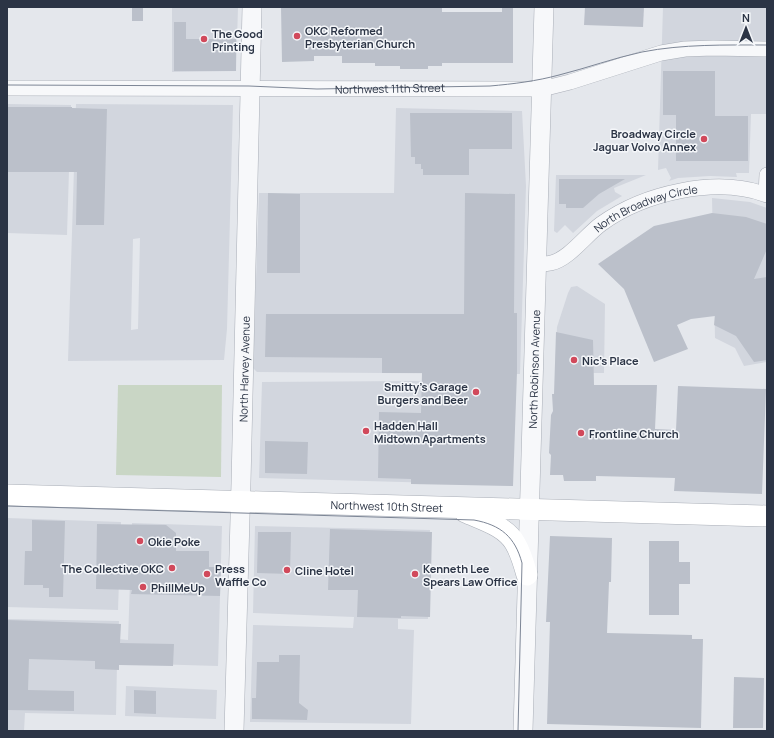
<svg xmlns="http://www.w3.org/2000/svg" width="774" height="738" viewBox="0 0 774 738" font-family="Manrope,sans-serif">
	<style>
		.built { fill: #d2d6de; fill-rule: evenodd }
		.green { fill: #c9d6c5 }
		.building { fill: #bbc0ca }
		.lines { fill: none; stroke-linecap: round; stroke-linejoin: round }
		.minor-casing { stroke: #a9aeb7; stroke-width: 16 }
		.tertiary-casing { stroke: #a9aeb7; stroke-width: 20 }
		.secondary-casing { stroke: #a9aeb7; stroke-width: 22 }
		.minor { stroke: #f7f8fa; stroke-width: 15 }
		.tertiary { stroke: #f7f8fa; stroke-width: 19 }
		.secondary { stroke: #fff; stroke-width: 21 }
		.tram { stroke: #7d8696; stroke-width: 1 }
		.poi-dot { fill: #d1495b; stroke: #f4f6f9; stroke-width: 1.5 }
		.labels { text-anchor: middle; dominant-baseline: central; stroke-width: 3; stroke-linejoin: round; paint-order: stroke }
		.poi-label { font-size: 11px; font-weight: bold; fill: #2b3445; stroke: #f4f6f9; text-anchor: start }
		.street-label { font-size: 11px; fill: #2b3445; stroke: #f4f6f9 }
	</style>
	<rect width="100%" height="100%" fill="#e4e7ec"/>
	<!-- built -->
	<g class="built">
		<polygon points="172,7 238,7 236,71 172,72"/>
		<polygon points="663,7 767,7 767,114 751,114 749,173 736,173 737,177 710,176 678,178 669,181 671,178 666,168 658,170"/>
		<polygon points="7,104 71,105 67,235 7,233"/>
		<path d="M76,104L233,105L227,329L224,360L68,361ZM140,238L138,329L131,330L133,239Z"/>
		<polygon points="396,108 522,111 526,186 520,374 257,372 253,368 259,193 394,193"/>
		<polygon points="556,175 646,175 614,188 615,192 622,196 597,211 573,233 565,225 557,233 554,231"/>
		<polygon points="712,198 750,202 767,208 767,362 744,366 735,348 715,338"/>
		<polygon points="577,286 605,304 604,373 555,373 557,327 568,293 571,287"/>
		<polygon points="411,381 513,383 509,485 259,478 262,382"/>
		<polygon points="7,518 121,522 118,610 7,607"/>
		<polygon points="132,523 222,526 218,666 117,663 116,715 25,713 24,731 7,731 7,619 119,621 118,639 128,640"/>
		<polygon points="255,526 430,530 428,619 398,619 398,629 414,630 411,724 250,722 253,625 353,628 354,617 253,613"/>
		<polygon points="126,686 217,690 216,719 125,716"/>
	</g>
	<!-- green -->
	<polygon class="green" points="118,385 222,385 221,477 116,475"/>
	<!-- building -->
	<g class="building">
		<rect x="132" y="7" width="11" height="14"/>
		<polygon points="281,7 442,7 442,12 502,12 502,7 513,7 513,63 442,63 442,66 428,66 428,69 400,69 400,66 375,66 375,63 342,63 342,56 314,56 314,61 282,62"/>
		<polygon points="585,7 644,7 643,27 584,25"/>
		<polygon points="174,22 186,22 186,39 236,39 236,71 174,71"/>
		<polygon points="663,71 715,71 715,116 748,116 748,161 676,161 676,115 663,115"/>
		<polygon points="7,107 72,107 72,108 107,109 104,225 76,225 77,172 7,172"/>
		<polygon points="410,113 512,113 512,149 469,149 469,175 423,175 423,169 421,169 421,164 415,164 415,157 411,157"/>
		<polygon points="559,179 625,179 599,194 583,208 566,208 566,204 559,204"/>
		<polygon points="268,193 300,194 300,273 267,273"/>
		<polygon points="465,193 515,194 514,313 517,313 517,372 513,486 411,484 411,479 378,478 379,412 421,413 422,373 382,373 382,358 265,357 266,314 464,314"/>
		<polygon points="712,213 746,217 767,224 767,249 754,279 767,277 767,360 754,362 736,336 714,325 715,316 691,319 677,325 688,349 654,362 624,289 598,264 654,226"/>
		<polygon points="556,332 593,340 594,385 657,385 655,429 676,430 678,386 766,389 762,494 674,491 675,478 596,476 596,481 564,481 563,475 550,475 551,455 549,453 551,415 553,411 552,394 554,394"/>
		<polygon points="265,441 308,442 307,474 265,473"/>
		<polygon points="32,520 65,521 63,597 49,597 49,588 43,588 43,585 24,585 25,551 32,551"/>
		<polygon points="97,524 166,525 176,533 176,551 209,551 209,567 221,567 220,596 131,594 132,590 96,589"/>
		<polygon points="330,529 432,532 430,617 401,616 401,618 357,617 358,590 328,590"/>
		<polygon points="258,532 291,532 290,574 257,573"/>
		<polygon points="550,536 612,538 611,582 609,582 607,633 692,635 692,639 703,639 701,728 547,724 550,622 546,622"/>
		<polygon points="649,541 679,541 679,562 690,562 690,584 679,584 679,615 649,615"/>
		<polygon points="7,620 121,624 120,643 174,644 173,666 119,665 119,670 95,669 95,661 29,659 28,690 74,691 74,711 7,710"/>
		<polygon points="279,655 300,655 299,703 308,710 307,720 252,719 252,698 256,698 257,662 279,662"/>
		<polygon points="734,677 764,678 763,728 733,728"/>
		<polygon points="134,690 156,691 156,714 134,713"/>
	</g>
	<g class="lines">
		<!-- minor casing -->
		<g class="minor-casing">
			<g id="minor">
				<polyline points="7,88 542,89 570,82 661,53 685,49 713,48 767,49"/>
				<polyline points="766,194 767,175"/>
				<path id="s1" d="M536,265C541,264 546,264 551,263C569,259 586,235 601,224C644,193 716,176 767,195"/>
			</g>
		</g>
		<!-- tertiary casing -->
		<g class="tertiary-casing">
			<g id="tertiary">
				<path id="s2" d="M234,731L241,483L252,7"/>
				<path id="s3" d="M523,731L544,7"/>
			</g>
		</g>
		<!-- secondary casing -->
		<g class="secondary-casing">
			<g id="secondary">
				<path id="s4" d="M7,495L767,516"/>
				<path d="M465,512C483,520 505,526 515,543C521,553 524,564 527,575"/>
			</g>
		</g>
		<!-- minor -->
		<use href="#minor" class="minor"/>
		<!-- tertiary -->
		<use href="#tertiary" class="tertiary"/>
		<!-- secondary -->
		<use href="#secondary" class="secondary"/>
		<!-- tram -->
		<g class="tram">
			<path id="s5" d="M7,85L249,86L317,89L490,86C513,84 537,81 559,75C587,68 614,58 642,52C683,44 725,45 767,45"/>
			<path d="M7,506L474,520C501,525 515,537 522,563L518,731"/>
		</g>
	</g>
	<!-- markers -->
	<g class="poi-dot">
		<circle cx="297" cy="36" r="4"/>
		<circle cx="204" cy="39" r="4"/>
		<circle cx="704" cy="139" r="4"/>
		<circle cx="574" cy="360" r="4"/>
		<circle cx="476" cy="392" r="4"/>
		<circle cx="366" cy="431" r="4"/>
		<circle cx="581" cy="433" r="4"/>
		<circle cx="140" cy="541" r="4"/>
		<circle cx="172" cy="568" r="4"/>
		<circle cx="287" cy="570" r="4"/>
		<circle cx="207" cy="574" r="4"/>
		<circle cx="415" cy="574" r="4"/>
		<circle cx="143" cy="587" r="4"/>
	</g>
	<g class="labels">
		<!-- poi labels -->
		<g class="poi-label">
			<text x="305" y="30">OKC Reformed<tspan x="305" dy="13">Presbyterian Church</tspan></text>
			<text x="212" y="33">The Good<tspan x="212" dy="13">Printing</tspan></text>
			<text x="696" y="133" text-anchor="end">Broadway Circle<tspan x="696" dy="13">Jaguar Volvo Annex</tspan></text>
			<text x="582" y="360">Nic's Place</text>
			<text x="468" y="386" text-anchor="end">Smitty’s Garage<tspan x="468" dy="13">Burgers and Beer</tspan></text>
			<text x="374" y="425">Hadden Hall<tspan x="374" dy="13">Midtown Apartments</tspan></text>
			<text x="589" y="433">Frontline Church</text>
			<text x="148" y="541">Okie Poke</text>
			<text x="164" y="568" text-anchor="end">The Collective OKC</text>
			<text x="215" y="568">Press<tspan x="215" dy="13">Waffle Co</tspan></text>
			<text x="423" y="568">Kenneth Lee<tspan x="423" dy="13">Spears Law Office</tspan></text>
			<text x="295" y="570">Cline Hotel</text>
			<text x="151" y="587">PhillMeUp</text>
		</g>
		<!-- street labels -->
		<g class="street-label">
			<text stroke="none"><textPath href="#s5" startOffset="383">Northwest 11th Street</textPath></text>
			<text stroke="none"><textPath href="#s1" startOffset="127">North Broadway Circle</textPath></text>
			<text stroke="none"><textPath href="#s2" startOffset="362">North Harvey Avenue</textPath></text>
			<text stroke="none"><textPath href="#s3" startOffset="362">North Robinson Avenue</textPath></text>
			<text stroke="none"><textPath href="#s4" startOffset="380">Northwest 10th Street</textPath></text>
		</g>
	</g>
	<!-- border -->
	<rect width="774" height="738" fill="none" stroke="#2b3445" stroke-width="16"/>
	<!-- north arrow -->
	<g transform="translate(746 28)" stroke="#f4f6f9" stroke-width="3" paint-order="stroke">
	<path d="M0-3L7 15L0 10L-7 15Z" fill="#2b3445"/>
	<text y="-6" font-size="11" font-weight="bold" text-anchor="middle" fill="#2b3445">N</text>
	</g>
</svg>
